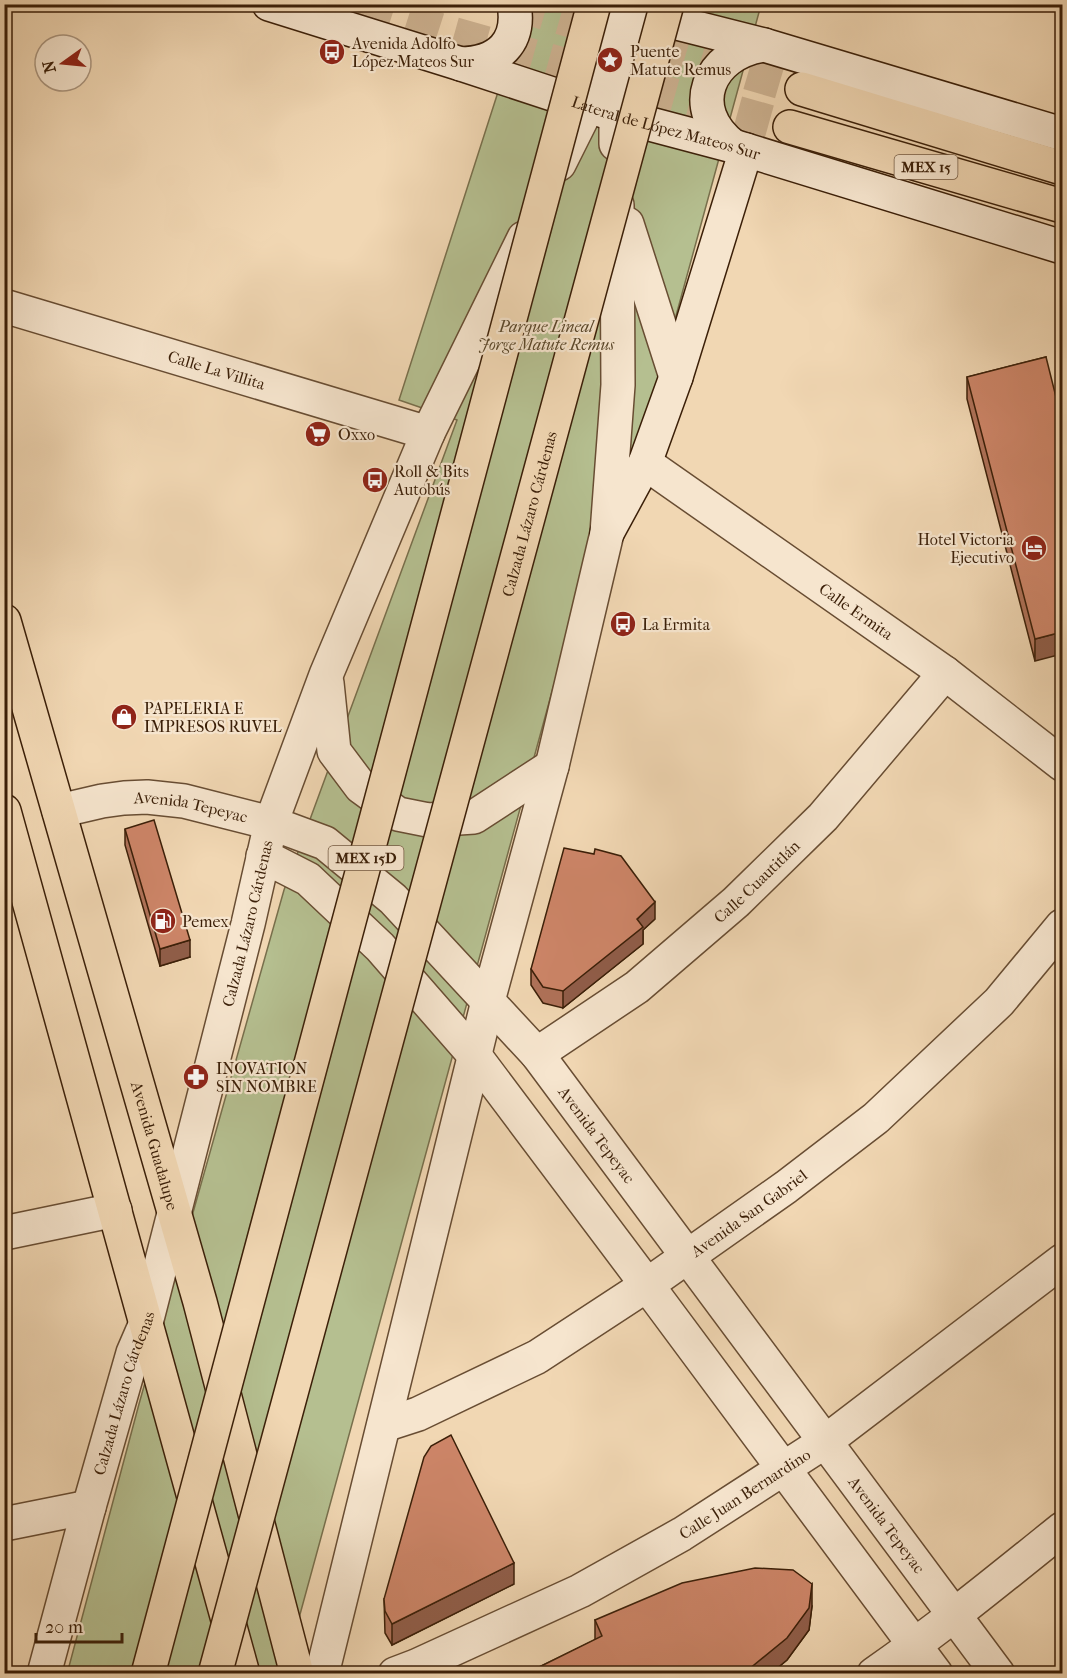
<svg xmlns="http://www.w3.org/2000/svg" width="1067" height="1678" viewBox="0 0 1067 1678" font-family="'IM FELL French Canon',serif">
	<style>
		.green { fill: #b5bf90; stroke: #786f4c; stroke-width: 1.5 }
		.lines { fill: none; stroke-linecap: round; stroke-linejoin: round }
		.primary-tunnel { stroke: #cdb291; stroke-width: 33; stroke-dasharray: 33 16; stroke-linecap: butt }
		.minor-casing { stroke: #684d33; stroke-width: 36 }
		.tertiary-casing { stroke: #684d33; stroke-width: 36 }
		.secondary-casing { stroke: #3b1f08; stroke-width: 36 }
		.primary-casing { stroke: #3b1f08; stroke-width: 36 }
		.minor { stroke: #f6e5ce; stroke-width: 33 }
		.tertiary { stroke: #f6e5ce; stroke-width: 33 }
		.secondary { stroke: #f6e5ce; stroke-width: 33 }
		.primary { stroke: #f1d7b3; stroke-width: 33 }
		.motorway-bridge-casing { stroke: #3b1f08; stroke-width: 36; stroke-linecap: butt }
		.motorway-bridge { stroke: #f1d7b3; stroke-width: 33 }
		.wall { fill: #b07259; stroke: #3b1f08; stroke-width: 1.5 }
		.shaded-wall { fill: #905d49; stroke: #3b1f08; stroke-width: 1.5 }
		.building { fill: #cd8568; stroke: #3b1f08; stroke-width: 1.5 }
		.labels { text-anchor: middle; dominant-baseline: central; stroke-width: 4.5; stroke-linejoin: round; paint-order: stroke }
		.shield { fill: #f6e5ce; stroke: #735a43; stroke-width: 1.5 }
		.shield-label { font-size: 15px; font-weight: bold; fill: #3b1f08 }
		.poi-label { font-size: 16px; fill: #3b1f08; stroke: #f6e5ce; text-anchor: start }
		.street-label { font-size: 16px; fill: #3b1f08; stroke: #f6e5ce }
		.park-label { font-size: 16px; font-style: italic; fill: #5a472a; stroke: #f6e5ce }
	</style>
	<rect width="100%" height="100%" fill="#f1d7b3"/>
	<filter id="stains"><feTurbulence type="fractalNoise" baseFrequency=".00333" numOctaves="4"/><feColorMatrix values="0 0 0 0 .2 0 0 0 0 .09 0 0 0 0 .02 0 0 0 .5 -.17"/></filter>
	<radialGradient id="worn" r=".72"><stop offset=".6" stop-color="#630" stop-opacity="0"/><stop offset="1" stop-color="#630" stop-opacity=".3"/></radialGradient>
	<!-- green -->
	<polygon class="green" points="526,5 761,5 645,429 553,688 284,1673 67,1674 139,1404 284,890 457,420 399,400"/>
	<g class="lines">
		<!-- primary-tunnel -->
		<g class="primary-tunnel">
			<polyline points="361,4 448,32 790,127"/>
			<polyline points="513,4 802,89"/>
		</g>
		<!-- minor casing -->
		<g class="minor-casing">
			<g id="minor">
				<path id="s1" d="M4,306L428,433"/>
				<path id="s2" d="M645,463L945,673L1062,764"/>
				<path id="s3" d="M537,1054L637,987L736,902L823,817L945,673"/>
				<polyline points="4,1233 115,1210"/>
				<path id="s4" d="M384,1425L418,1414L537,1357L647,1285L786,1187L876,1118L999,1002L1062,926"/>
				<polyline points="4,1524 89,1507"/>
				<path id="s5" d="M395,1674L416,1666L580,1591L682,1534L826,1441L1062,1261"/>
				<path d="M874,1674C939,1629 1000,1579 1062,1529"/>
			</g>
		</g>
		<!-- tertiary casing -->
		<g class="tertiary-casing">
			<g id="tertiary">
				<polyline points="616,144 616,115 640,15 646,4"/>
				<polyline points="559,164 588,106 612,4"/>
				<polyline points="627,224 676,377"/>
				<polyline points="327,683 334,751 361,787 398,814 428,820 474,817 552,766"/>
				<path id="s6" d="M59,811L102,801L124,798L147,797L184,801L271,823L325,843L393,899L537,1054L998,1674"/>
				<polyline points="263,856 308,879 380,947 475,1056 647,1285 936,1674"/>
				<path id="s7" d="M44,1674L89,1507L133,1353L146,1323L248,924L271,823L326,675L428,433L524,238"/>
				<polyline points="322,1674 488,1001 552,766 607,533 618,385 617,205"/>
			</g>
		</g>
		<!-- secondary casing -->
		<g class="secondary-casing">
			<g id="secondary">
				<path id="s8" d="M269,4L461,64L616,115L733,146L1062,247"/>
				<polyline points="602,4 764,45 1062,134"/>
				<path d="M461,64C498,63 521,43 514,4"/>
				<path d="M733,146C685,109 708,53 764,45"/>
				<polyline points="607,533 645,463 676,377 746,150"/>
			</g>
		</g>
		<!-- primary casing -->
		<g class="primary-casing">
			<g id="primary">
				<polyline points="802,89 1062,168"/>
				<polyline points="790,127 1062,206"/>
				<path id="s9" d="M4,621L200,1302L297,1674"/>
				<polyline points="4,811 243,1674"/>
			</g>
		</g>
		<!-- minor -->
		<use href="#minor" class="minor"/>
		<!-- tertiary -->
		<use href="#tertiary" class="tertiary"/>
		<!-- secondary -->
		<use href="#secondary" class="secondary"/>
		<!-- primary -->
		<use href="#primary" class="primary"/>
		<!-- motorway-bridge casing -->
		<g class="motorway-bridge-casing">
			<g id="motorway-bridge">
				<polyline points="148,1674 594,4"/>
				<path id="s10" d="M215,1674L667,4"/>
			</g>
		</g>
		<!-- motorway-bridge -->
		<use href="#motorway-bridge" class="motorway-bridge"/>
	</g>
	<!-- wall -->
	<g class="wall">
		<polygon points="1046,357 1035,661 967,399 967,377"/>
		<polygon points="125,829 190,957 160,966 125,845"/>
		<polygon points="655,919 643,930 643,944 563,1008 543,1003 531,985 531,969"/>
		<polygon points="514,1584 392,1645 385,1633 384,1599"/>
		<polygon points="812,1606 809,1630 787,1660 770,1674 525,1674 595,1640 595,1620"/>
	</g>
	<!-- shaded-wall -->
	<g class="shaded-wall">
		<polygon points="1062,632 1062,654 1035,661 1035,639"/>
		<polygon points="655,902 655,919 643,930 643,944 563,1008 563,991"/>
		<polygon points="190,940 190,957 160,966 160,949"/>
		<polygon points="514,1563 514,1584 392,1645 392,1624"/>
		<polygon points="812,1584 812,1606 809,1630 787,1660 770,1674 743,1674"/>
	</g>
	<!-- building -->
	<g class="building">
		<polygon points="1046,357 1062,421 1062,632 1035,639 967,377"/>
		<polygon points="154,820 190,940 160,949 125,829"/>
		<polygon points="564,848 594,854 595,849 621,856 655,902 637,919 643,927 563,991 543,987 531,969"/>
		<polygon points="451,1435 514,1563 392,1624 385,1611 384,1599 424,1457 431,1446"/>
		<polygon points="755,1568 793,1570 812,1584 809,1608 787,1638 743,1674 525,1674 602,1636 595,1620 682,1583"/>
	</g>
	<!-- icons -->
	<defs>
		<g id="bus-disc" transform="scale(1.35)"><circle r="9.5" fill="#8f2418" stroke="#f6e5ce"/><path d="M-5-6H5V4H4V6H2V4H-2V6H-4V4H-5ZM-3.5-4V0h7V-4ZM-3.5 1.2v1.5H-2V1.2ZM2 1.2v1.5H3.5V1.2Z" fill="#fff"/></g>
		<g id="sight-disc" transform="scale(1.35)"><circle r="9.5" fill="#8f2418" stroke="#f6e5ce"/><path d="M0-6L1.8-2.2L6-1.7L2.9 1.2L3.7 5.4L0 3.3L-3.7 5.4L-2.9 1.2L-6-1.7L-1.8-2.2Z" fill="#fff"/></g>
		<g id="supermarket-disc" transform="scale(1.35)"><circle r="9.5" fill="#8f2418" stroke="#f6e5ce"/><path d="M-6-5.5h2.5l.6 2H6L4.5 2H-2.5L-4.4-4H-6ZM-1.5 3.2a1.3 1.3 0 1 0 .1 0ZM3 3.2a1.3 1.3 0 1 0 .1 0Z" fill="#fff"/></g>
		<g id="hotel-disc" transform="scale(1.35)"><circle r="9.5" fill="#8f2418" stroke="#f6e5ce"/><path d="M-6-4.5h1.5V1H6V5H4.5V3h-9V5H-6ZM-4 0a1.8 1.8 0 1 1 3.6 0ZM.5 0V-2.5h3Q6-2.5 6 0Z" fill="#fff"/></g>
		<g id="shop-disc" transform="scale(1.35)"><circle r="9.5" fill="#8f2418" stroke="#f6e5ce"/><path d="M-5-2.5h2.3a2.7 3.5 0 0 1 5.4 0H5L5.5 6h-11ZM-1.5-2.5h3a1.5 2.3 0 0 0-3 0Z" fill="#fff"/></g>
		<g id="fuel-disc" transform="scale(1.35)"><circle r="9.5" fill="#8f2418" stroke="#f6e5ce"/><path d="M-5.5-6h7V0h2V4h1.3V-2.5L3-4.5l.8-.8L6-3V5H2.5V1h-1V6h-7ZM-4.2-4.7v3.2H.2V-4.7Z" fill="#fff"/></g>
		<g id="pharmacy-disc" transform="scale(1.35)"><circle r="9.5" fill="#8f2418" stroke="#f6e5ce"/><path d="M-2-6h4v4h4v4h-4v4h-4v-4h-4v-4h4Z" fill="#fff"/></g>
	</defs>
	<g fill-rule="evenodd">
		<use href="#bus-disc" x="332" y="52"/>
		<use href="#sight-disc" x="610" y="60"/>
		<use href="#supermarket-disc" x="318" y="434"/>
		<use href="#bus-disc" x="375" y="480"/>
		<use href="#hotel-disc" x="1034" y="548"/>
		<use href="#bus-disc" x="623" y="624"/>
		<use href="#shop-disc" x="124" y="717"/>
		<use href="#fuel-disc" x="163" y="921"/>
		<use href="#pharmacy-disc" x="196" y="1077"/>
	</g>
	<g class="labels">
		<!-- shield labels -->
		<g class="shield">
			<rect x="894.5" y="155" width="63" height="24" rx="4.5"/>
			<rect x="328.5" y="846" width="75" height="24" rx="4.5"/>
		</g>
		<g class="shield-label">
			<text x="926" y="167">MEX 15</text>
			<text x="366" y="858">MEX 15D</text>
		</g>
		<!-- poi labels -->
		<g class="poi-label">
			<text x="352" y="43">Avenida Adolfo<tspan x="352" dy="18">López Mateos Sur</tspan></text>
			<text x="630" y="51">Puente<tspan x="630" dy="18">Matute Remus</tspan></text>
			<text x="338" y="434">Oxxo</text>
			<text x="394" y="471">Roll &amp; Bits<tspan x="394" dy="18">Autobús</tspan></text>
			<text x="1014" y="539" text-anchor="end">Hotel Victoria<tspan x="1014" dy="18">Ejecutivo</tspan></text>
			<text x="642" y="624">La Ermita</text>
			<text x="144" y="708">PAPELERIA E<tspan x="144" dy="18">IMPRESOS RUVEL</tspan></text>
			<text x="182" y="921">Pemex</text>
			<text x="216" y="1068">INOVATION<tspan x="216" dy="18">SIN NOMBRE</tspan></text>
		</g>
		<!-- street labels -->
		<g class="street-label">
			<text stroke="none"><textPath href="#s8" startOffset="416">Lateral de López Mateos Sur</textPath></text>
			<text stroke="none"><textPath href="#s1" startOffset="222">Calle La Villita</textPath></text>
			<text stroke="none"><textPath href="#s10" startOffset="1202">Calzada Lázaro Cárdenas</textPath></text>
			<text stroke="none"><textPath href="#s2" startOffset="258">Calle Ermita</textPath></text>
			<text stroke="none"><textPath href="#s6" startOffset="134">Avenida Tepeyac</textPath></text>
			<text stroke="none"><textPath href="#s3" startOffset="280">Calle Cuautitlán</textPath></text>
			<text stroke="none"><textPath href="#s7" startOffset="778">Calzada Lázaro Cárdenas</textPath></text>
			<text stroke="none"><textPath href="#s6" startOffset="674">Avenida Tepeyac</textPath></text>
			<text stroke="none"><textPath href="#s9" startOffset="546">Avenida Guadalupe</textPath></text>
			<text stroke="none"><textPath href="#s4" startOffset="424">Avenida San Gabriel</textPath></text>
			<text stroke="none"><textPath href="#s7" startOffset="292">Calzada Lázaro Cárdenas</textPath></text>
			<text stroke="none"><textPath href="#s5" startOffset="394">Calle Juan Bernardino</textPath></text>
			<text stroke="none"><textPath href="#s6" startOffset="1160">Avenida Tepeyac</textPath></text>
		</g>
		<!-- park labels -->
		<g class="park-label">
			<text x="546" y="326">Parque Lineal<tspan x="546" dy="18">Jorge Matute Remus</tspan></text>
		</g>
	</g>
	<!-- margin -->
	<rect width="1067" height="1678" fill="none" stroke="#f1d7b3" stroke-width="24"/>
	<rect x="6" y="6" width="1055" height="1666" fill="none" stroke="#3b1f08" stroke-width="3"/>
	<rect x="12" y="12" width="1043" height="1654" fill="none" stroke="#3b1f08" stroke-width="1.5"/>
	<!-- north arrow -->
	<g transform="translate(63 63) rotate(255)"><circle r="28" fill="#f6e5ce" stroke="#ab967f" stroke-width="1.5"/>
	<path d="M0-4.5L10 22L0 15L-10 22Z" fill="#8f2418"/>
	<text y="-9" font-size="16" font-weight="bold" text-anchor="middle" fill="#3b1f08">N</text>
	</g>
	<!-- scale -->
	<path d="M36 1633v9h86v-9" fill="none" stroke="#3b1f08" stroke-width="3"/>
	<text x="45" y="1633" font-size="18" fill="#3b1f08" stroke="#f6e5ce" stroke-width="4.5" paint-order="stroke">20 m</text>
	<rect width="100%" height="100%" filter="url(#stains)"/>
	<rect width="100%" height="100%" fill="url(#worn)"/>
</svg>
